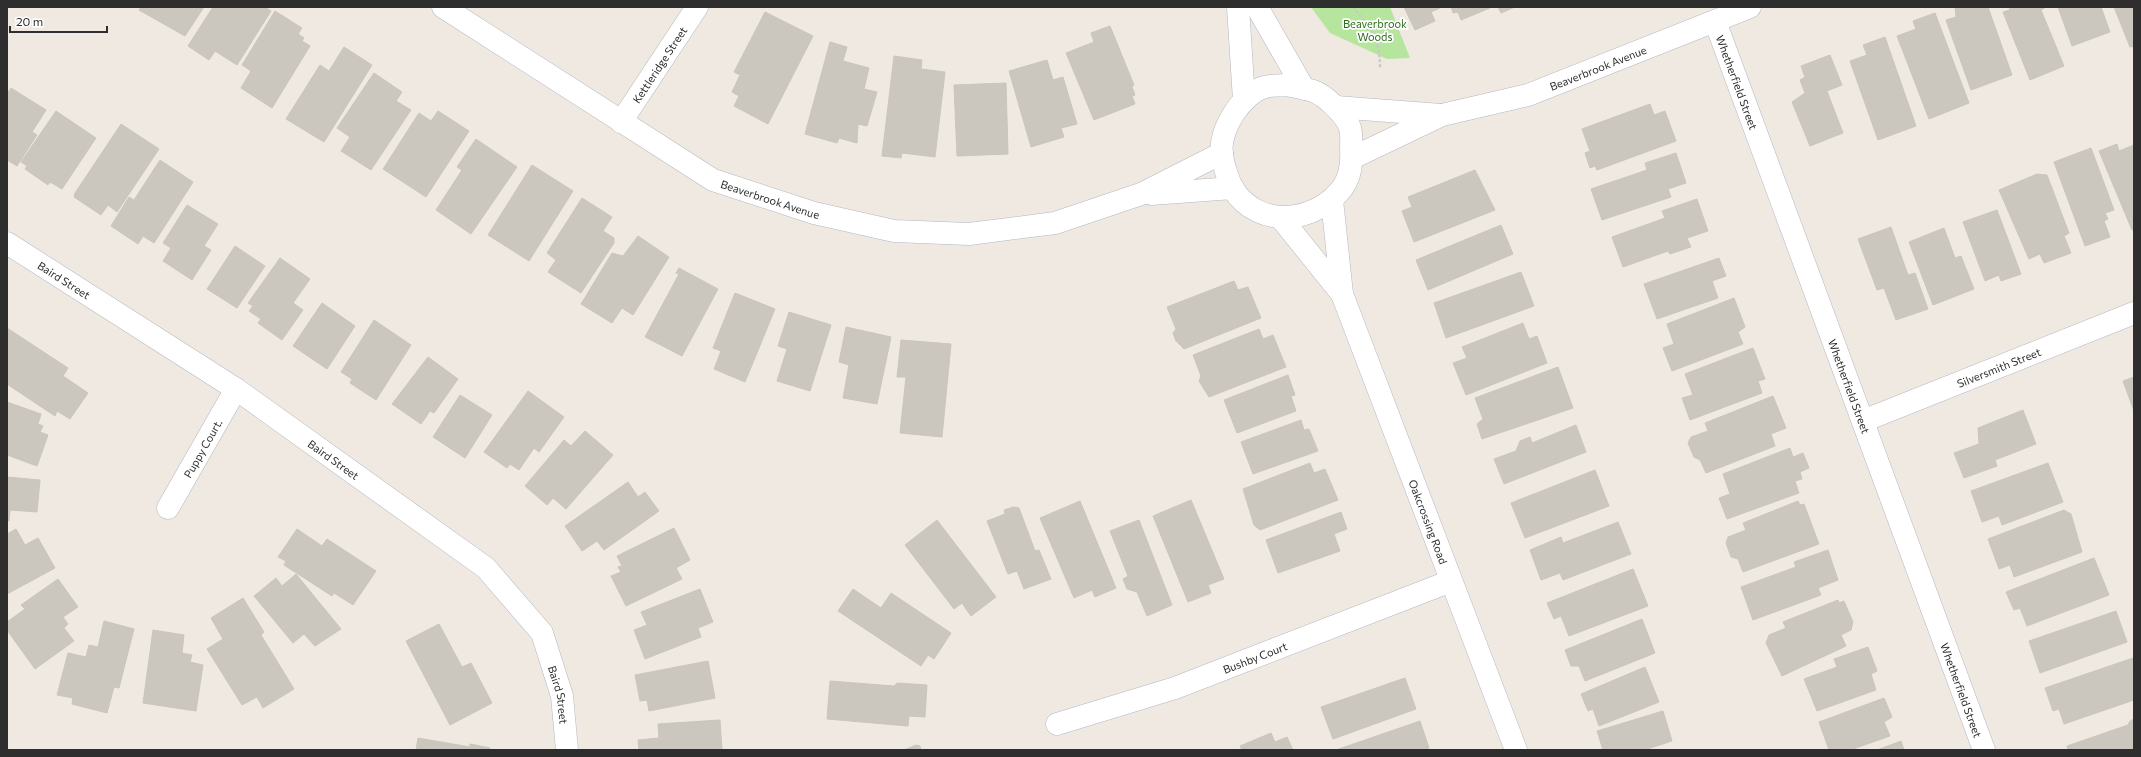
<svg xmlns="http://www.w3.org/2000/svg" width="2141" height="757" viewBox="0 0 2141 757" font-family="Commissioner,sans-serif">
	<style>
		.green { fill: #b6e59e }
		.building { fill: #cbc7bf; stroke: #cbc5ba }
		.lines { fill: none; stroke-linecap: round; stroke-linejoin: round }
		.minor-casing { stroke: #b4b7c1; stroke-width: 23 }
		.tertiary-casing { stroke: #b4b7c1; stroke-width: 23 }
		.path { stroke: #c9c9c9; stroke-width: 2.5; stroke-dasharray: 3 2; stroke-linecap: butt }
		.minor { stroke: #fff; stroke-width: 22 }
		.tertiary { stroke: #fff; stroke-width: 22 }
		.labels { text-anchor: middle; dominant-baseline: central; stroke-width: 3.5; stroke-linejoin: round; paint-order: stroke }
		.park-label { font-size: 11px; fill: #2c6e1b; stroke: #fff }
		.street-label { font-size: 11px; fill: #2e2e2e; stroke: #fff }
	</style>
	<rect width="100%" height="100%" fill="#efe9e1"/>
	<!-- green -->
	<polygon class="green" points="1311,7 1390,7 1410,58 1387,59 1330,33"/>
	<!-- building -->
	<g class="building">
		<polygon points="141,7 204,7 185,36 139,10"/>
		<polygon points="213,7 265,7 271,11 237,65 215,51 209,60 188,46"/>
		<polygon points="1404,7 1439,7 1440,8 1431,12 1435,21 1415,30"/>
		<polygon points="1451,7 1489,7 1490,8 1461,20 1458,12 1453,13"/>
		<polygon points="1498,7 1515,7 1501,13"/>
		<polygon points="1955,7 1988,7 2012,75 1971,90 1946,20 1956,17"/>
		<polygon points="2009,7 2046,7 2041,10 2064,66 2030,80 2003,12 2010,10"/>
		<polygon points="2058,7 2101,7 2110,32 2072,46"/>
		<polygon points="2114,7 2134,7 2134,46 2130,47"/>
		<polygon points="275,11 302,28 298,34 304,38 302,41 310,46 272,108 241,88 251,71 242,65"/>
		<polygon points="765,12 813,36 768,124 734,106 739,96 732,92 740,75 734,72"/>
		<polygon points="1935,13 1969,103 1929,119 1897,36 1916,29 1913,21"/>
		<polygon points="1110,26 1134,85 1132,87 1135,95 1132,96 1135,104 1094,120 1066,53 1094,42 1091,33"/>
		<polygon points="1885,37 1916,126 1878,140 1850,61 1867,55 1863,45"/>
		<polygon points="830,42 847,47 843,61 869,68 864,89 877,92 867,126 858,124 857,143 839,138 837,143 805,134"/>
		<polygon points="344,47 372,65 324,142 286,119 320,65 329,71"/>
		<polygon points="1830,55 1842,85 1827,91 1843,133 1810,146 1792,102 1805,93 1800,80 1805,77 1801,66"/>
		<polygon points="894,56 922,60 921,69 945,72 935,157 902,153 901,158 882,156"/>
		<polygon points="1047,60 1053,80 1063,77 1077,124 1061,128 1064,137 1031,147 1009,71"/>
		<polygon points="374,73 402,92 396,101 411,110 371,170 341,151 350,137 337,128"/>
		<polygon points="1006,83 1008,154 957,156 954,85"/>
		<polygon points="11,88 46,110 32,132 37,135 17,166 7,160 7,94"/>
		<polygon points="1650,104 1654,115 1665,111 1676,141 1597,170 1595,166 1590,168 1585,153 1590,151 1582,129"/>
		<polygon points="56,111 96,138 62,189 50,182 48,185 25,169 27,166 21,162"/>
		<polygon points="438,111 469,131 426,197 383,169 419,113 431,121"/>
		<polygon points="121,124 159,149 117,212 108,205 101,215 74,197 75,193"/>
		<polygon points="476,139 517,167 471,234 436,210 462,170 457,167"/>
		<polygon points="2117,144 2119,151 2134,145 2134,229 2132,230 2099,151"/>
		<polygon points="2091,148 2114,210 2105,213 2108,219 2104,221 2110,237 2085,246 2054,162"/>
		<polygon points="1676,153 1686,183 1668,189 1671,197 1602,220 1591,189 1647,170 1645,163"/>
		<polygon points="160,160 193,182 154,243 143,236 138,244 111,226 129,197 134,200"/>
		<polygon points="532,165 573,191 529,261 488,235"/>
		<polygon points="1475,170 1495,210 1414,242 1402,211 1412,207 1408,197"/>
		<polygon points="2037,174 2047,175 2069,233 2064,236 2071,253 2044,263 2040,254 2029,259 1999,190"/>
		<polygon points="582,198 612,217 603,231 614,238 614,243 581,293 548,272 556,260 547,253"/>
		<polygon points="1697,199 1708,231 1687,238 1691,247 1670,254 1668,251 1623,267 1612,237 1665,218 1662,211"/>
		<polygon points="187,205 218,224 204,246 211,250 192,280 163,261 171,248 163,243"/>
		<polygon points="1997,210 2021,274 2001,281 1999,275 1985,281 1963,222"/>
		<polygon points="1501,225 1513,254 1428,290 1416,260"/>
		<polygon points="1891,227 1908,275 1915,273 1928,309 1896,320 1884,288 1877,290 1858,239"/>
		<polygon points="1944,228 1955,258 1961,256 1974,289 1933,305 1909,242"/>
		<polygon points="638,236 669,257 633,315 622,308 612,323 581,304 612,253 623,256"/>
		<polygon points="235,246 265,266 237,308 207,289"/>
		<polygon points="280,258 310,279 293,303 303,310 282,340 258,323 261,319 249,311 253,306 248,303"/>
		<polygon points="1719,258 1726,276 1712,281 1718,298 1657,319 1644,284"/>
		<polygon points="679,268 718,289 682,356 645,337 679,274 676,273"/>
		<polygon points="1521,272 1534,306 1446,338 1434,303"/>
		<polygon points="1234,281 1238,290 1248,287 1261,318 1184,349 1176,341 1173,333 1176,329 1167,307"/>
		<polygon points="735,293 775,309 745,382 714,369 721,351 713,348"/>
		<polygon points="1734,298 1745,327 1738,332 1743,344 1672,371 1663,348 1674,344 1667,324"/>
		<polygon points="322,303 355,326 327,369 293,346"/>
		<polygon points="789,312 831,325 810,391 777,381 787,349 778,346"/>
		<polygon points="374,320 411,345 376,400 350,383 352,379 341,372"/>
		<polygon points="1523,323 1529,339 1537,336 1547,363 1466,395 1453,363 1467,358 1462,347"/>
		<polygon points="846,327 891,337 877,404 843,398 849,365 839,362"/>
		<polygon points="7,328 68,368 63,376 88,393 70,419 57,411 55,416 7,384"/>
		<polygon points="1259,329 1263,339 1273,335 1286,367 1209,397 1199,381 1201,376 1193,355"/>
		<polygon points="901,340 951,344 942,437 900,433 906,377 897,377"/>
		<polygon points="1753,348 1765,379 1758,381 1762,393 1690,420 1682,398 1693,395 1685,374"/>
		<polygon points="428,357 458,379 434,413 430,411 421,424 392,404"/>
		<polygon points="1558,367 1573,408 1482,439 1477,424 1483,419 1475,398"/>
		<polygon points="1288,375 1295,395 1291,396 1296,411 1237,433 1224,400"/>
		<polygon points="2134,377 2134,411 2123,381"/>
		<polygon points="528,391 564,417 539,452 534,448 519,470 510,464 507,468 484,452"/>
		<polygon points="460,395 492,415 465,458 433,437"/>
		<polygon points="1773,396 1786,428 1771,434 1775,446 1706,473 1700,460 1694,457 1688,443 1691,437 1708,431 1705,423"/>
		<polygon points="7,402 41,414 38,424 43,426 40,432 48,435 37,466 7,455"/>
		<polygon points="2023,410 2036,444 1995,460 1997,466 1964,478 1954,453 1979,444 1978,428"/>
		<polygon points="1301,420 1304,430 1309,429 1318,451 1253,474 1241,442"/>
		<polygon points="1576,425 1586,452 1504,484 1494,459 1516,451 1520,441 1530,437 1532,443"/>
		<polygon points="585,431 613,455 566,509 553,498 547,505 525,486 564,440 571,446"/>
		<polygon points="1790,448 1793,457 1803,453 1809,468 1800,472 1802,479 1795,481 1799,493 1727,519 1719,498 1730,494 1723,474"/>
		<polygon points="1310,463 1314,473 1325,469 1338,500 1260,530 1254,525 1243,489"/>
		<polygon points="2048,463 2063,502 2002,525 1999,516 1982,522 1971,491"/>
		<polygon points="1595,470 1609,506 1525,538 1511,503"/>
		<polygon points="7,477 40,480 37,512 10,510 9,521 7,521"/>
		<polygon points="628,482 638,497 645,492 659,511 604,550 597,541 582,551 565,526"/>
		<polygon points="1191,500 1224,579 1208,585 1211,593 1188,602 1153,516"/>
		<polygon points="1080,501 1116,588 1095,597 1092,590 1074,598 1040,518"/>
		<polygon points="1798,501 1800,505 1804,504 1819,544 1743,572 1738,559 1731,557 1726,543 1728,537 1746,530 1743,523"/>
		<polygon points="1013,507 1019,508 1035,551 1039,550 1051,579 1024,589 1017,571 1008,574 987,521 1005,514 1004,510"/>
		<polygon points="2064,510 2071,514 2082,552 2014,577 2010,565 1999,569 1988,539"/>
		<polygon points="1341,512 1347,529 1334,534 1340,551 1278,573 1266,540"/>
		<polygon points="937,520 996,597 971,616 962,603 954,609 905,545"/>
		<polygon points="1139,520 1172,605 1147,616 1137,592 1127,589 1123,579 1128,576 1110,531"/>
		<polygon points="1618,522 1631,554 1563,580 1560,573 1541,580 1530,550 1561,537 1563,543"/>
		<polygon points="674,528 690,560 676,568 682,579 626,606 611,576 621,572 618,567 622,566 617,556"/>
		<polygon points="16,529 25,545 38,538 55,568 7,594 7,534"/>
		<polygon points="297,529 322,546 327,539 376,571 353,605 334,593 332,596 284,565 286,561 278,557"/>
		<polygon points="1828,550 1838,580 1818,588 1821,595 1753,620 1741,587 1796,567 1794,562"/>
		<polygon points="2094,558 2109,595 2027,626 2020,608 2014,610 2006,592"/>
		<polygon points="1633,569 1648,606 1569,636 1561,616 1554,619 1547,603"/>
		<polygon points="296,574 341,629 315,646 304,634 293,643 254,596 276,578 282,586"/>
		<polygon points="58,579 78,607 63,617 68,624 64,628 74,641 35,669 7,630 7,622 25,609 21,605"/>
		<polygon points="700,589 713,622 698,628 701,637 645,659 634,630 647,625 641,612"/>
		<polygon points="853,589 881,608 891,593 951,633 934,659 928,655 921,666 838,611"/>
		<polygon points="243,598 264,632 261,635 294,689 263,708 257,697 242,705 207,649 223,639 211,618"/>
		<polygon points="1838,600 1839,603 1844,601 1853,622 1851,630 1841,635 1846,646 1782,676 1766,643 1769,635 1786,628 1783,622"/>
		<polygon points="2116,611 2127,642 2040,673 2029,641"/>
		<polygon points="1642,619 1655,653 1585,681 1579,666 1571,666 1565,650"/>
		<polygon points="104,621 134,629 119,688 114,687 107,713 72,704 73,698 57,695 68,653 86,657 89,645 98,647"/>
		<polygon points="439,624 462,667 471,663 492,703 450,725 406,641"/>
		<polygon points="153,630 184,635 182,653 192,655 190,662 203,665 196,711 143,703"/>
		<polygon points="1868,647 1877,671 1871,674 1876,690 1817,711 1804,679 1837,667 1834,659"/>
		<polygon points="2133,658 2134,700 2064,724 2059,709 2053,711 2045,688"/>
		<polygon points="708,661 715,698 649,711 647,700 640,701 635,675"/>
		<polygon points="1645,667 1659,702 1599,726 1593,709 1588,711 1581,694"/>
		<polygon points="1405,678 1416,709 1333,739 1321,707"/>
		<polygon points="830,681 894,686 897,683 927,685 925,717 909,716 908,726 827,719"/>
		<polygon points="1884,698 1892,717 1884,722 1890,736 1850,750 1829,750 1819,722"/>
		<polygon points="1663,711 1672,741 1644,750 1603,750 1597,731"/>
		<polygon points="2134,719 2134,750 2068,750 2067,746 2128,725 2130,721"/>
		<polygon points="720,720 722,750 639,750 638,740 659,738 658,724"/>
		<polygon points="1420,721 1429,748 1423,750 1336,750"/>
		<polygon points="1271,733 1275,742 1287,737 1293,750 1242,750 1240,746"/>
		<polygon points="418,738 470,747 470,744 490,748 490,750 416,750"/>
		<polygon points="1901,741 1904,750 1877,750"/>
		<polygon points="916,745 920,746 921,750 904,750"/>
	</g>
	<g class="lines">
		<!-- minor casing -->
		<g class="minor-casing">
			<g id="minor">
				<path id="s1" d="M1715,21L1984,750"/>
				<path id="s2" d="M621,122L697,7"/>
				<path id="s3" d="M1332,200L1342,294L1516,750"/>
				<polyline points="1280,217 1342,294"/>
				<path id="s4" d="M7,243L236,389L486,568L542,633L562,696L567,750"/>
				<path id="s5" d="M1863,421L2134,313"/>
				<path id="s6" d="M168,508L236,389"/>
				<path id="s7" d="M1057,724L1175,688L1451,581"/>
			</g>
		</g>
		<!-- tertiary casing -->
		<g class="tertiary-casing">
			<g id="tertiary">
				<path id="s8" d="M443,7L713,180L814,213L894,231L969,234L1055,223L1141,194L1222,153"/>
				<polyline points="1238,7 1244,100"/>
				<polyline points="1257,7 1304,89"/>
				<path d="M1286,85C1295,87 1304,88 1313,91C1325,95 1346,115 1350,128C1352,134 1351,143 1351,149C1352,163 1351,175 1343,187C1317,223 1259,230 1233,189C1228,180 1223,164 1222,154C1218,131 1242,93 1265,87C1271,85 1279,86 1286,85Z"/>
				<polyline points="1336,107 1441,115"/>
				<path id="s9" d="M1352,158L1442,115L1528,95L1750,7"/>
				<polyline points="1151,194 1233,188"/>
			</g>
		</g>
		<!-- path -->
		<path class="path" d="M1353,7C1372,30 1380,39 1380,69"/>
		<!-- minor -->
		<use href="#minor" class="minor"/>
		<!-- tertiary -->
		<use href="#tertiary" class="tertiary"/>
	</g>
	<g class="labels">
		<!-- park labels -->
		<g class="park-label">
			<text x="1375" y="23">Beaverbrook<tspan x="1375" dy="13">Woods</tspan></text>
		</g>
		<!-- street labels -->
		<g class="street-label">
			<text stroke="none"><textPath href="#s2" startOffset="69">Kettleridge Street</textPath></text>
			<text stroke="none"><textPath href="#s9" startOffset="263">Beaverbrook Avenue</textPath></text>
			<text stroke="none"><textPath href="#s1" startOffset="65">Whetherfield Street</textPath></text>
			<text stroke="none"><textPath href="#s8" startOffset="381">Beaverbrook Avenue</textPath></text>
			<text stroke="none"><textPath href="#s4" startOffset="68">Baird Street</textPath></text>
			<text stroke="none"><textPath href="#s5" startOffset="146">Silversmith Street</textPath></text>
			<text stroke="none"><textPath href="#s1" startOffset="389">Whetherfield Street</textPath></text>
			<text stroke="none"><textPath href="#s6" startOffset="69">Puppy Court.</textPath></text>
			<text stroke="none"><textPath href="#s4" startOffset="392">Baird Street</textPath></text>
			<text stroke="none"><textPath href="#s3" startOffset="338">Oakcrossing Road</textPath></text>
			<text stroke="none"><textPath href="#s7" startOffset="209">Bushby Court</textPath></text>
			<text stroke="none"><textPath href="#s1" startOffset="713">Whetherfield Street</textPath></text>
			<text stroke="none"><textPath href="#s4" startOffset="729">Baird Street</textPath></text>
		</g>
	</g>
	<!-- border -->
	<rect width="2141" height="757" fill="none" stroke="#2e2e2e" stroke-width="16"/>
	<!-- scale -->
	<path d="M10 26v6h97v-6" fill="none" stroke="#2e2e2e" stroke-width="2"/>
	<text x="16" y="26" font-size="12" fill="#2e2e2e" stroke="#ffffff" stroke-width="3" paint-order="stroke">20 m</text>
</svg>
